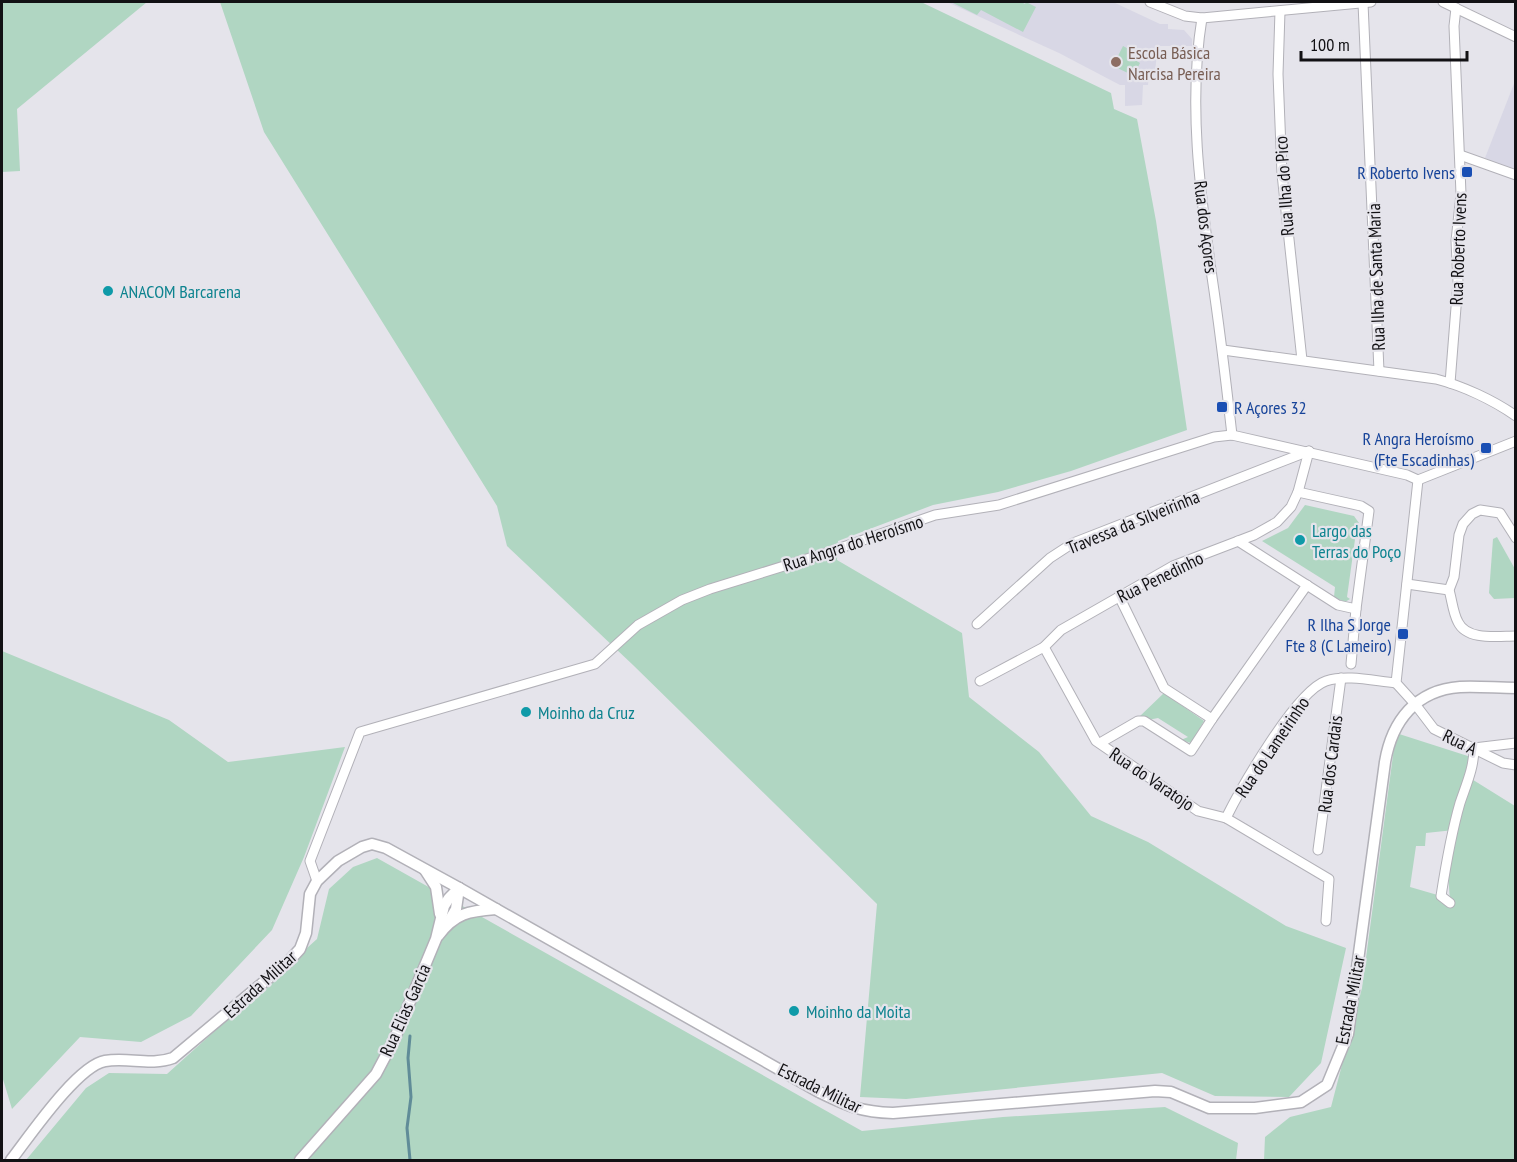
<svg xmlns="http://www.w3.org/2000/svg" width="1517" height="1162" viewBox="0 0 1517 1162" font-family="'PT Sans Narrow',sans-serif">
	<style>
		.built { fill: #d8d7e5 }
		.green { fill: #b0d6c2; fill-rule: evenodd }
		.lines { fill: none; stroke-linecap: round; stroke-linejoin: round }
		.stream { stroke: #608c98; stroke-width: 3 }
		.minor-casing { stroke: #b2b1b8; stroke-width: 11 }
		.tertiary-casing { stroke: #b2b1b8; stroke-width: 13 }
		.minor { stroke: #fff; stroke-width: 9 }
		.tertiary { stroke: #fff; stroke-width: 10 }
		.education-dot { fill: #8d6e63; stroke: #e5e4eb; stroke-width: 2 }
		.transit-dot { fill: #1a4fb4; stroke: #e5e4eb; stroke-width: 2 }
		.culture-dot { fill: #0f9aa8; stroke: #e5e4eb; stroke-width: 2 }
		.labels { text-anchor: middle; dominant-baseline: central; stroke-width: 4.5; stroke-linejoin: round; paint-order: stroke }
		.education-label { font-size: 18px; fill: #785e54; stroke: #e5e4eb; text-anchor: start }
		.transit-label { font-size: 18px; fill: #164399; stroke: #e5e4eb; text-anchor: end }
		.street-label { font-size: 18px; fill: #121114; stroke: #e5e4eb }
		.culture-label { font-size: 18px; fill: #0d838f; stroke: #e5e4eb; text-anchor: start }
	</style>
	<rect width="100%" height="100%" fill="#e5e4eb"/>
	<!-- built -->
	<g class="built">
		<polygon points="947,2 1113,2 1160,24 1168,24 1168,29 1184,30 1192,39 1192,46 1158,46 1155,71 1149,71 1148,85 1143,85 1142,105 1125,106 1125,85 1120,85 1059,53"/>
		<polygon points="1515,81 1515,171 1485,158"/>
	</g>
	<!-- green -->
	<g class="green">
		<polygon points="2,2 147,2 17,109 20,171 2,172"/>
		<polygon points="220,2 921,2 1111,93 1114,109 1137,119 1156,221 1187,430 1071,471 998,492 933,505 838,541 837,560 962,633 969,697 1039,752 1091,816 1148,842 1286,926 1346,948 1321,1063 1289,1097 1215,1096 1162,1073 906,1099 860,1097 877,904 633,665 507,546 497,506 264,132"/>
		<polygon points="951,2 1021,2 1025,4 1026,2 1036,7 1023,32 981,10 977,15"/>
		<polygon points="1123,46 1140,55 1137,61 1140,63 1137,69 1133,67 1130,74 1113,66"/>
		<polygon points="1305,505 1354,516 1359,523 1357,525 1347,597 1350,599 1345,602 1334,597 1335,587 1262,541 1288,528"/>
		<polygon points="1497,537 1515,569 1515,598 1494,599 1489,593 1493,539"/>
		<polygon points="2,651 169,720 228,762 345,747 304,857 272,930 191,1016 141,1042 80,1037 12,1109 2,1076"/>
		<polygon points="1164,693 1204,721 1191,743 1181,740 1188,737 1158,718 1148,720 1139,717"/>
		<path d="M1396,733L1474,758L1470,778L1515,806V1160H1264L1265,1137L1290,1117L1331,1107L1362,988ZM1454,830L1447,856L1450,902L1441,896L1410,887L1416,846H1425L1426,833Z"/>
		<polygon points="377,858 862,1131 1003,1117 1165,1107 1238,1143 1236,1160 26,1160 86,1088 109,1073 167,1074 317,939 329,889 353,867"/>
	</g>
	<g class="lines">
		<!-- stream -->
		<polyline class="stream" points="410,1036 408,1058 411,1097 407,1128 410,1160"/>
		<!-- minor casing -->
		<g class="minor-casing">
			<g id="minor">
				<polyline points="1150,2 1185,16 1202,18 1371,2"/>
				<polyline points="1443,2 1516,37"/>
				<polyline points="1363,3 1379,371"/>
				<polyline points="1280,11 1278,74 1282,174 1302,360"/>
				<path d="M1202,18C1188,104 1200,191 1212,277C1220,330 1226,382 1232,435"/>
				<polyline points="1460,155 1516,175"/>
				<path d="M1223,350L1436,379C1463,386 1493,400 1516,416"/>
				<polyline points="1450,383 1458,282 1456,241 1461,194 1454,26 1456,8"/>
				<polyline points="1418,480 1396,683 1415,704 1434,729 1503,763 1516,765"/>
				<path d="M1516,538L1500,513L1480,510L1472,514L1463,524L1459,535L1454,577L1449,590C1452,600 1453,613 1458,622C1467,641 1498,636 1516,636"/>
				<polyline points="1238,541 1338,605 1356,609 1369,511 1361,506 1298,492"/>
				<polyline points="1407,584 1449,590"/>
				<polyline points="1119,596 1164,688 1212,719"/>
				<polyline points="977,624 1050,558 1073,543 1309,451"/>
				<polyline points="1044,647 1096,741 1198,811 1226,818 1329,879 1326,921"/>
				<polyline points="1351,664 1356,609"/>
				<polyline points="980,681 1044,647 1061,630 1173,566 1254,535 1277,522 1291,507 1298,492 1309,451"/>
				<polyline points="1100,743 1138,721 1144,721 1191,751 1212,719 1307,585"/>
				<path d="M1226,818C1241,788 1296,691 1326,681C1347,674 1374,681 1396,683"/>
				<polyline points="1318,850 1341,678"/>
				<polyline points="317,881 310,861 360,732 595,664 638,625 682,600 710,589 826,553 935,515 999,505 1214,437 1232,435 1407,475 1418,480 1516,441"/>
				<path d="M1450,903L1441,896C1446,864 1451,834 1460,803C1466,785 1474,768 1474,748L1516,743"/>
			</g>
		</g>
		<!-- tertiary casing -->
		<g class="tertiary-casing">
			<g id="tertiary">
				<polyline points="425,870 436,887 440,914"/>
				<polyline points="449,921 456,909 459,888"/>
				<path d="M438,936C455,913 469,911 496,909"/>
				<path d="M11,1160C29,1137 77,1066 105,1061C128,1057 151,1066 173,1058L289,961L300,949L306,933L310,894L317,881L338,861L362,847L372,844L386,848L459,888L819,1092C848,1106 860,1112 893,1113L1155,1091L1171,1092L1209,1108H1255L1301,1102L1327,1085L1348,1034L1385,762C1392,721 1416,690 1460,687C1478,686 1497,688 1516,688"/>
				<polyline points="300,1160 376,1074 394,1040 436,939 444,906 449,898 459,888"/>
			</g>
		</g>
		<!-- minor -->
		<use href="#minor" class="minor"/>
		<!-- tertiary -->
		<use href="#tertiary" class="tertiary"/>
	</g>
	<!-- markers -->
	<circle class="education-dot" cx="1116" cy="62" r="6"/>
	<g class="transit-dot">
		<rect x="1461" y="166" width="12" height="12" rx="3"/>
		<rect x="1216" y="401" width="12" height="12" rx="3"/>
		<rect x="1480" y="442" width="12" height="12" rx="3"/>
		<rect x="1397" y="628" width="12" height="12" rx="3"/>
	</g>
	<g class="culture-dot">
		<circle cx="108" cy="291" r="6"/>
		<circle cx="1300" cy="540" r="6"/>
		<circle cx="526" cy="712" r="6"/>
		<circle cx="794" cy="1011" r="6"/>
	</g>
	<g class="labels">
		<!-- education labels -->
		<g class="education-label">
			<text x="1128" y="52">Escola Básica<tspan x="1128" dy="21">Narcisa Pereira</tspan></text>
		</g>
		<!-- transit labels -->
		<g class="transit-label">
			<text x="1455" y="172">R Roberto Ivens</text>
			<text x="1234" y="407" text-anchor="start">R Açores 32</text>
			<text x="1474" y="438">R Angra Heroísmo<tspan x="1474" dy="21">(Fte Escadinhas)</tspan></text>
			<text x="1391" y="624">R Ilha S Jorge<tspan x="1391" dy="21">Fte 8 (C Lameiro)</tspan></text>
		</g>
		<!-- street labels -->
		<g class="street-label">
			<text transform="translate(1284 186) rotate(-94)">Rua Ilha do Pico</text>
			<text transform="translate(1206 227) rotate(83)">Rua dos Açores</text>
			<text transform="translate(1458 249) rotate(-88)">Rua Roberto Ivens</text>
			<text transform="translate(1376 277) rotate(-92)">Rua Ilha de Santa Maria</text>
			<text transform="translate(1133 522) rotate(-22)">Travessa da Silveirinha</text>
			<text transform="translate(853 543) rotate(-18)">Rua Angra do Heroísmo</text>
			<text transform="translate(1160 577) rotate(-26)">Rua Penedinho</text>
			<text transform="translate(1460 742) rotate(26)">Rua A</text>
			<text transform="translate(1272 747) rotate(-56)">Rua do Lameirinho</text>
			<text transform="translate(1330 764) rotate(-83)">Rua dos Cardais</text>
			<text transform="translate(1152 779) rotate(34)">Rua do Varatojo</text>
			<text transform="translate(260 984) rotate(-42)">Estrada Militar</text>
			<text transform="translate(1350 1000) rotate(-79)">Estrada Militar</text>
			<text transform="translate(405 1010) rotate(-66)">Rua Elias Garcia</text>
			<text transform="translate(820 1088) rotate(26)">Estrada Militar</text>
		</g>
		<!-- culture labels -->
		<g class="culture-label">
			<text x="120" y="291">ANACOM Barcarena</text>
			<text x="1312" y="530">Largo das<tspan x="1312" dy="21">Terras do Poço</tspan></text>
			<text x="538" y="712">Moinho da Cruz</text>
			<text x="806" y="1011">Moinho da Moita</text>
		</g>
	</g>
	<!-- border -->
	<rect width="1517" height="1162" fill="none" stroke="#121114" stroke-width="6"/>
	<!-- scale -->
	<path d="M1301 51v9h166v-9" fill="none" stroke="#121114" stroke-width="3"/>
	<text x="1310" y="51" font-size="18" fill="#121114" stroke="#e5e4eb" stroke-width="4.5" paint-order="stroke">100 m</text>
</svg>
